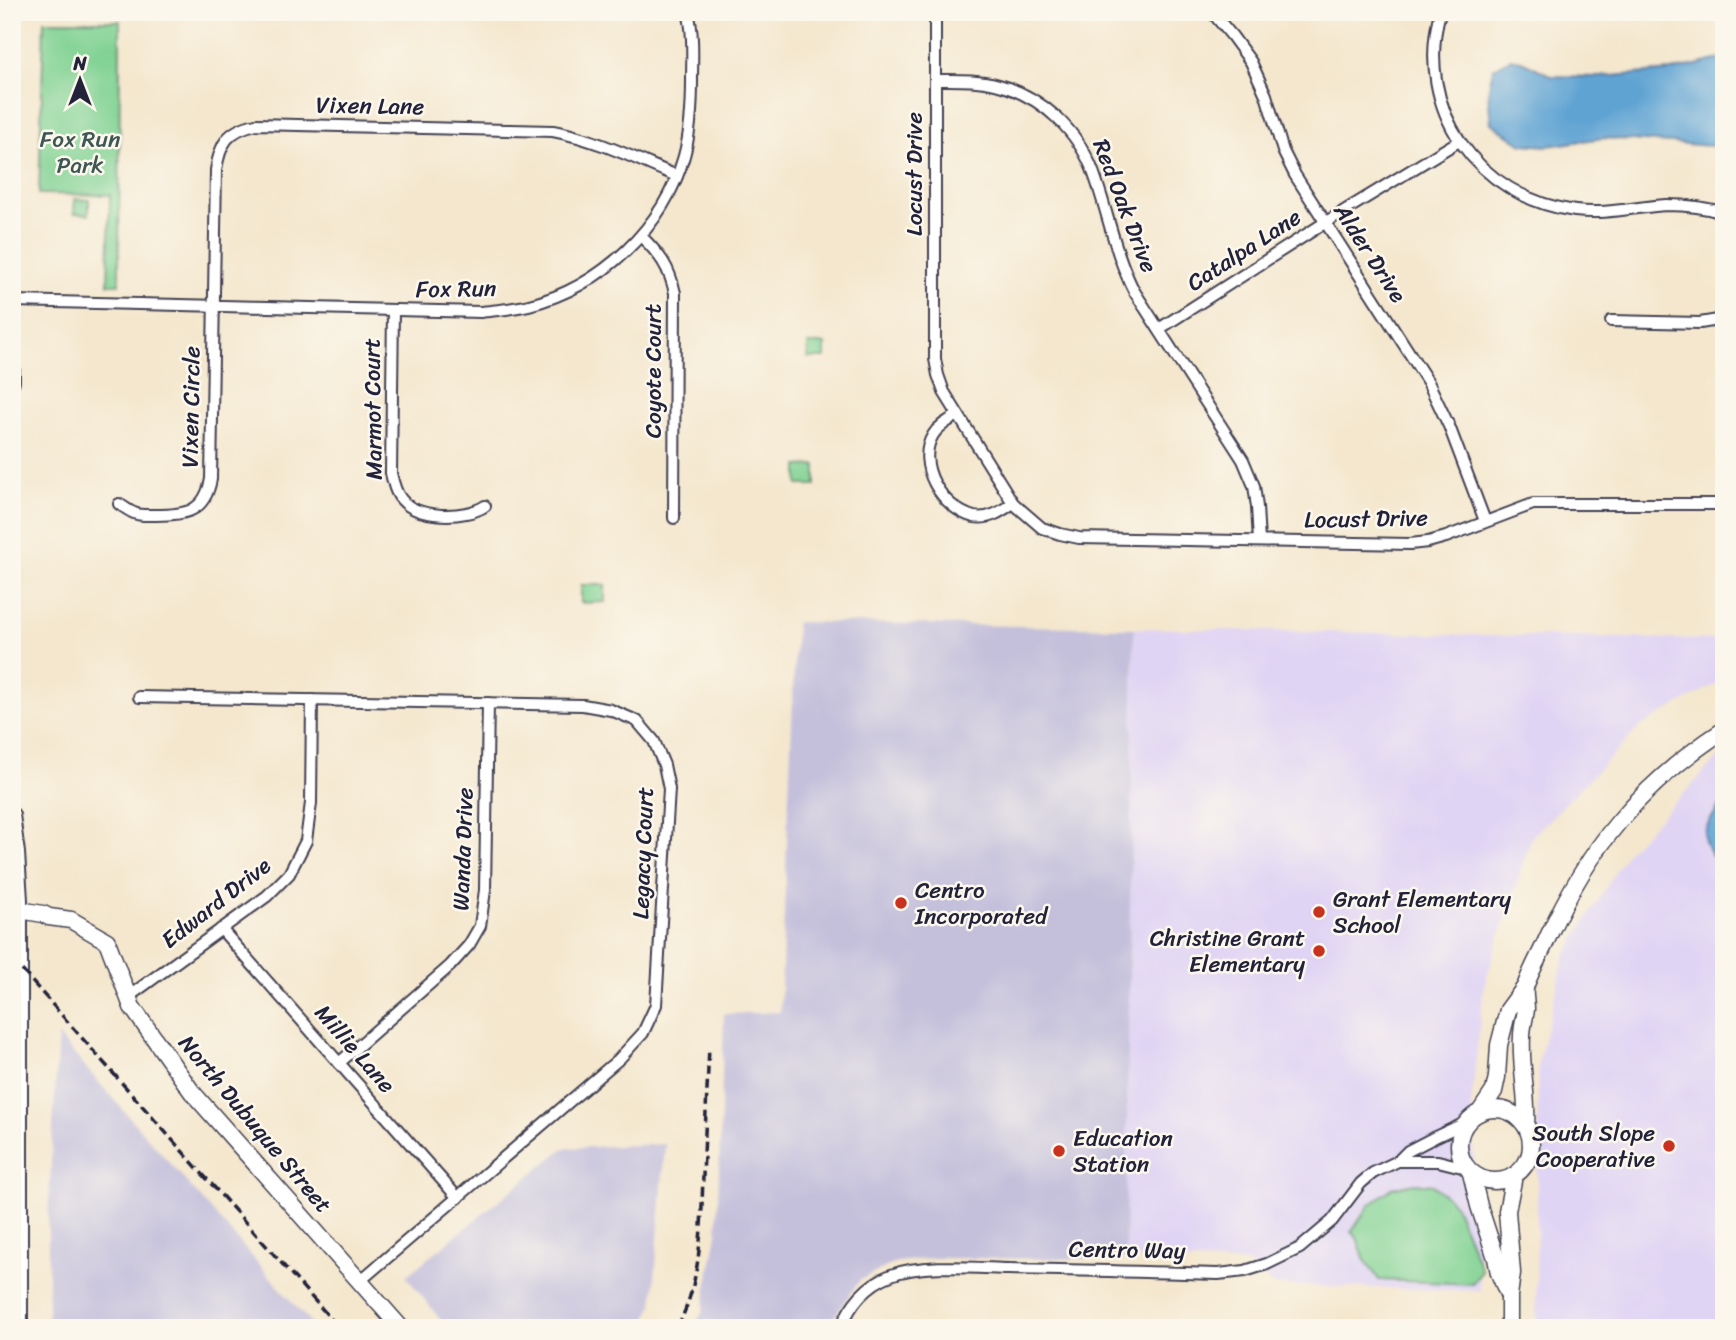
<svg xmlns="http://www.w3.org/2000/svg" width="1736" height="1340" viewBox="0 0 1736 1340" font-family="Sriracha,sans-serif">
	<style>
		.built { fill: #e0d4f4 }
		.industrial { fill: #c4c0db }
		.green { fill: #7fd192; stroke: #507a66; stroke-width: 2 }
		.water { fill: #5ea3d3; stroke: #406287; stroke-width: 2 }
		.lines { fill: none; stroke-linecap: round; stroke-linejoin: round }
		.minor-casing { stroke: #424051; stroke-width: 14 }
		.tertiary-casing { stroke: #424051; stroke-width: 18 }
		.secondary-casing { stroke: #424051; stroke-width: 19 }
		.minor { stroke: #fff; stroke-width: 10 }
		.tertiary { stroke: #fff; stroke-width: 14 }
		.secondary { stroke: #fff; stroke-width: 16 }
		.rail { stroke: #22223b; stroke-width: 3.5; stroke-dasharray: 10 5; stroke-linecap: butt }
		.poi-dot { fill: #c8321e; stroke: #fbf7ec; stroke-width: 2.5 }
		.labels { text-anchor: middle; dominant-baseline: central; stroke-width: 5; stroke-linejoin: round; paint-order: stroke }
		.street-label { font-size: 23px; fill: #22223b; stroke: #fbf7ec }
		.park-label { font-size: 23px; fill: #3e5755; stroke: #fbf7ec }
		.poi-label { font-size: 23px; fill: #22223b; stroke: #fbf7ec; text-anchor: start }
	</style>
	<rect width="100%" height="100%" fill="#fbf7ec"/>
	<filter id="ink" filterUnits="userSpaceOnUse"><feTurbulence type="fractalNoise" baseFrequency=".0143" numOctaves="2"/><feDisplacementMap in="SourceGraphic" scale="14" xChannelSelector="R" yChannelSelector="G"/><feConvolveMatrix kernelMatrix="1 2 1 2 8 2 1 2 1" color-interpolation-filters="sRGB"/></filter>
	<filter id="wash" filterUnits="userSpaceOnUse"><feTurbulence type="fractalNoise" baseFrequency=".00686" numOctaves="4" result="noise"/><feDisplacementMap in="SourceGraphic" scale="28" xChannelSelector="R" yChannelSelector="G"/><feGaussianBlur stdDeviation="1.57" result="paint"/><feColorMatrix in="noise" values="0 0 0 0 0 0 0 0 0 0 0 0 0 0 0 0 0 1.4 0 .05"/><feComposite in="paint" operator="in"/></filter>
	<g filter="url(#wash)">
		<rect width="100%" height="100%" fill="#f4e7ce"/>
		<!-- built -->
		<g class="built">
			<polygon points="1134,628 1724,640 1724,679 1641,726 1531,838 1484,986 1471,1104 1480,1291 1273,1285 1248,1263 1125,1259"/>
			<polygon points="1724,752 1724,1328 1536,1328 1538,1064 1565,956 1628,851"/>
		</g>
		<!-- industrial -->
		<g class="industrial">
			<polygon points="796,622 1134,628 1125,1259 934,1258 897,1262 860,1280 829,1324 828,1328 693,1328 703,1311 717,1233 724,1014 780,1012"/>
			<polygon points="58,1036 315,1328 48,1328 48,1220"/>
			<polygon points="665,1144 653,1306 642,1328 447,1328 406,1276 564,1148"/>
		</g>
		<!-- green -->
		<g class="green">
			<polygon points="44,21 120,21 119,284 108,284 110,195 39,194"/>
			<polygon points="75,199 89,200 89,214 74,213"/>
			<rect x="808" y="344" width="17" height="14"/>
			<polygon points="816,465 816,485 798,485 798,466"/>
			<polygon points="581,585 605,585 605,602 581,603"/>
			<polygon points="1414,1183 1433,1185 1454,1203 1482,1271 1472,1284 1379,1280 1365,1260 1357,1238 1351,1232 1370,1205 1392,1188"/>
		</g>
		<!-- water -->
		<g class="water">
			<polygon points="1724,58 1724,147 1604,138 1547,146 1522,144 1491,123 1488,92 1493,69 1510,59 1522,61 1552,76 1599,77 1671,71"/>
			<path d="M1724,799V871C1695,836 1701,835 1724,799Z"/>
		</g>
	</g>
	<g filter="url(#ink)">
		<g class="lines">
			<!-- minor casing -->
			<g class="minor-casing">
				<g id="minor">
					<polyline points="935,12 935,359 938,375 944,392 1013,503 1042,528 1060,534 1079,538 1410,544 1428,542 1446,537 1533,504 1724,504"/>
					<polyline points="1212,12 1232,36 1251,62 1266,95 1283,151 1295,175 1428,382 1449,426 1485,521"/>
					<path d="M1440,12C1414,109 1477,197 1575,211C1605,215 1635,207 1666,205C1685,205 1705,207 1724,213"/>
					<path d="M935,80C956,80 978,79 999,85C1043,97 1079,132 1094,174C1108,213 1115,254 1134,291L1243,460L1254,486L1257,507L1259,541"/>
					<path d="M641,236C660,255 669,266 675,293L674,518"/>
					<path d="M13,301L481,312C497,310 513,309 529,305C601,287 664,228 684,156C691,131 692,106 692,81C692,58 694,35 688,12"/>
					<path d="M393,310L391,473C393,482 395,492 401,499C417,519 465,519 485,506"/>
					<polyline points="1611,321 1700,323 1724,319"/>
					<polyline points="1159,329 1326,222 1459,141"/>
					<path d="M958,415C950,420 939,425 933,435C915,464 942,509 974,517C989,520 1002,511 1013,503"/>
					<path d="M119,504C124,507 129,511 134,513C140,516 149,515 156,515C186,515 205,512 211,479L216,170C220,143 228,130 256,124L553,131C596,139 636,159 677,176"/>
					<polyline points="139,697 583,705 611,710 637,721 654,741 664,765 669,789 656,1005 643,1033 619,1059 360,1281"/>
					<polyline points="221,929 458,1198"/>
					<polyline points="128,997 267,896 289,874 306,841 311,803 312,700"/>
					<polyline points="339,1063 450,966 469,945 480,926 485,890 488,703"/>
					<polyline points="1398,1161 1438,1161 1466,1168"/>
					<path d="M841,1328C850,1304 867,1284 891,1275C923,1263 974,1268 1008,1269C1078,1270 1148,1272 1218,1274L1245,1271L1267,1264L1300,1248L1332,1221L1361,1183L1373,1173L1398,1161L1408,1151L1435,1137L1465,1123"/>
				</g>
			</g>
			<!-- tertiary casing -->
			<g class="tertiary-casing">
				<g id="tertiary">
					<polyline points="12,231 12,382"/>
					<polyline points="12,815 17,853 20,900 20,1328"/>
				</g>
			</g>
			<!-- secondary casing -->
			<g class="secondary-casing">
				<g id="secondary">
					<polyline points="20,910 43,914 49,917 71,920 107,941 132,1007 192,1092 401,1328"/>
					<circle cx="1495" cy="1145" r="36"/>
					<polyline points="1480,1112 1494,1091 1497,1077 1499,1045 1508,1010 1525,987"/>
					<path d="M1526,1126C1528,1096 1520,1066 1522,1036C1522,1027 1525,1018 1526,1009C1526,1002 1524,995 1525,988C1528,976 1542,951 1547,939C1588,848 1640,785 1724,730"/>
					<polyline points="1471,1173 1479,1206 1496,1258 1499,1273 1508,1294"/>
					<polyline points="1509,1328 1509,1296 1512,1273 1507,1211 1514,1176"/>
				</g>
			</g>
			<!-- minor -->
			<use href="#minor" class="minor"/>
			<!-- tertiary -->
			<use href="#tertiary" class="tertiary"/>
			<!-- secondary -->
			<use href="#secondary" class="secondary"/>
			<!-- rail -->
			<g class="rail">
				<polyline points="12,959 339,1328"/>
				<path d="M677,1328C702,1280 701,1229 703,1176C705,1133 707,1090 709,1047"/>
			</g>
		</g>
	</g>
	<!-- markers -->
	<g class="poi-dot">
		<circle cx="901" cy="903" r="7"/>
		<circle cx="1319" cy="912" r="7"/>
		<circle cx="1319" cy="951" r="7"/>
		<circle cx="1669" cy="1146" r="7"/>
		<circle cx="1059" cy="1151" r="7"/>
	</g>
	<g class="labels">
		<!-- street labels -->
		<g class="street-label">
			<text transform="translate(370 106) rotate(1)">Vixen Lane</text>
			<text transform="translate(914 174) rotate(-90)">Locust Drive</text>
			<text transform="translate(1125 206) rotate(69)">Red Oak Drive</text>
			<text transform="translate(1244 250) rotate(-33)">Catalpa Lane</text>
			<text transform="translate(1370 253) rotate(57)">Alder Drive</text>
			<text transform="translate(456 289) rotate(-1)">Fox Run</text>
			<text transform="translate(653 371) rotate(-90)">Coyote Court</text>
			<text transform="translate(191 407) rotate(-89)">Vixen Circle</text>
			<text transform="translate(373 409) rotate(-91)">Marmot Court</text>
			<text transform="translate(1366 519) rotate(-1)">Locust Drive</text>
			<text transform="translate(463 849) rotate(-88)">Wanda Drive</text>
			<text transform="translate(643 853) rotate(-88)">Legacy Court</text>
			<text transform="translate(216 903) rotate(-38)">Edward Drive</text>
			<text transform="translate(355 1049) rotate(49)">Millie Lane</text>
			<text transform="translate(255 1124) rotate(50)">North Dubuque Street</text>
			<text transform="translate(1127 1250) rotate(1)">Centro Way</text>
		</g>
		<!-- park labels -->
		<g class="park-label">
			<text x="80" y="139">Fox Run<tspan x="80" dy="26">Park</tspan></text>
		</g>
		<!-- poi labels -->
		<g class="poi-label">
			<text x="915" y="890">Centro<tspan x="915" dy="26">Incorporated</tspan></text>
			<text x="1333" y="899">Grant Elementary<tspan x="1333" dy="26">School</tspan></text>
			<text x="1305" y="938" text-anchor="end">Christine Grant<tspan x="1305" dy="26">Elementary</tspan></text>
			<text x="1655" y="1133" text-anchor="end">South Slope<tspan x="1655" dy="26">Cooperative</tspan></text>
			<text x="1073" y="1138">Education<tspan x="1073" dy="26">Station</tspan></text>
		</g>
	</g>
	<!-- margin -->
	<rect width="1736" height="1340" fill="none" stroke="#fbf7ec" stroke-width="42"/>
	<!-- north arrow -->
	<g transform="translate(80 80)" stroke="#fbf7ec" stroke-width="5" paint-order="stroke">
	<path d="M0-5L12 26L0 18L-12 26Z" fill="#22223b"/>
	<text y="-10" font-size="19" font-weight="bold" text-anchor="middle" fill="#22223b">N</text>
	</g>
</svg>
